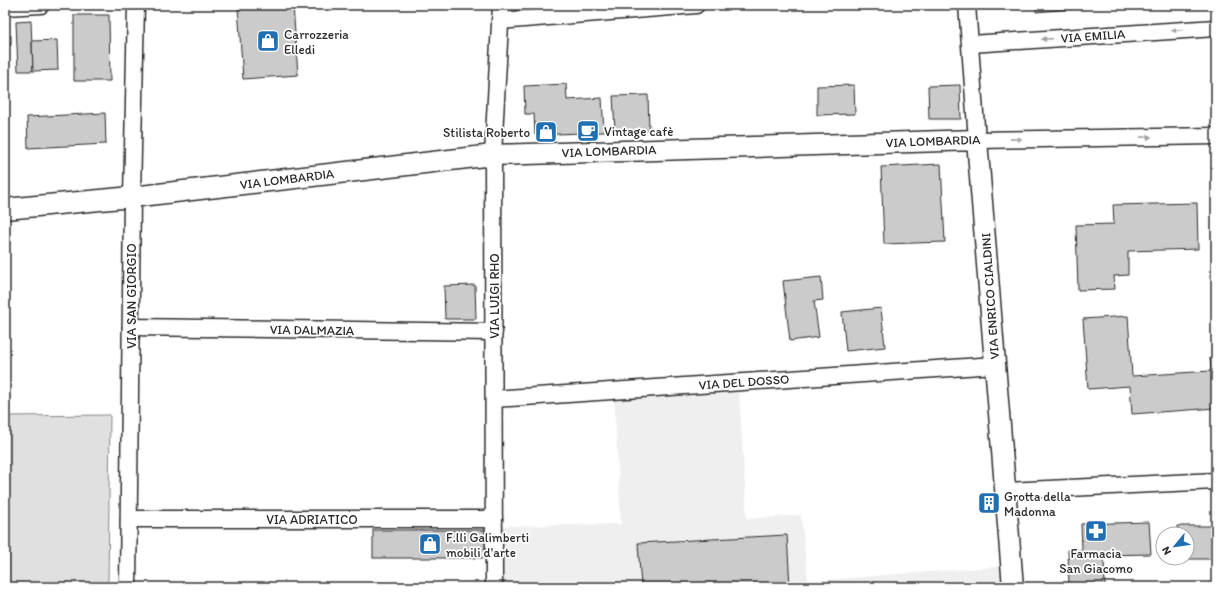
<svg xmlns="http://www.w3.org/2000/svg" width="1221" height="592" viewBox="0 0 1221 592" font-family="Itim,sans-serif">
	<style>
		.built { fill: #efefef }
		.grass { fill: #e0e0e0; stroke: #868686 }
		.building { fill: #cbcbcb; stroke: #2b2b2b }
		.lines { fill: none; stroke-linecap: round; stroke-linejoin: round }
		.minor-casing { stroke: #2b2b2b; stroke-width: 19 }
		.tertiary-casing { stroke: #2b2b2b; stroke-width: 23 }
		.minor { stroke: #fff; stroke-width: 16 }
		.tertiary { stroke: #fff; stroke-width: 20 }
		.oneway { fill: #a0a0a0 }
		.labels { text-anchor: middle; dominant-baseline: central; stroke-width: 3.5; stroke-linejoin: round; paint-order: stroke }
		.poi-label { font-size: 13px; fill: #2b2b2b; stroke: #fff; text-anchor: start }
		.street-label { font-size: 13px; fill: #2b2b2b; stroke: #fff }
	</style>
	<rect width="100%" height="100%" fill="#fff"/>
	<filter id="ink" filterUnits="userSpaceOnUse"><feTurbulence type="fractalNoise" baseFrequency=".025" numOctaves="2"/><feDisplacementMap in="SourceGraphic" scale="8" xChannelSelector="R" yChannelSelector="G"/><feConvolveMatrix kernelMatrix="1 2 1 2 8 2 1 2 1" color-interpolation-filters="sRGB"/></filter>
	<g filter="url(#ink)">
		<!-- built -->
		<polygon class="built" points="739,390 747,519 801,515 808,581 1007,566 1009,587 498,587 498,526 621,524 614,394"/>
		<!-- grass -->
		<g class="grass">
			<polygon points="1180,5 1216,5 1216,6 1180,9"/>
			<polygon points="110,415 108,587 5,587 5,416"/>
		</g>
		<!-- building -->
		<g class="building">
			<polygon points="278,5 293,5 298,75 243,79 238,8"/>
			<polygon points="1036,5 1115,5 1036,12"/>
			<polygon points="74,15 109,15 110,81 74,81"/>
			<polygon points="31,21 33,71 18,71 16,22"/>
			<rect x="5" y="36" width="6" height="9"/>
			<polygon points="57,40 58,70 33,71 32,41"/>
			<polygon points="566,84 567,100 602,98 604,132 535,135 534,114 525,114 524,86"/>
			<polygon points="854,85 855,114 817,115 817,86"/>
			<polygon points="960,85 961,119 929,119 928,86"/>
			<polygon points="648,95 649,130 615,131 613,96"/>
			<polygon points="105,113 106,144 28,148 27,117"/>
			<polygon points="941,164 945,242 884,244 881,167"/>
			<polygon points="1197,203 1198,249 1128,251 1128,275 1114,276 1115,289 1078,290 1076,225 1114,224 1113,205"/>
			<polygon points="821,277 823,300 814,301 819,337 790,341 783,281"/>
			<polygon points="475,285 476,319 445,319 444,286"/>
			<polygon points="881,308 885,347 846,351 842,312"/>
			<polygon points="1128,316 1132,376 1211,371 1210,358 1216,357 1216,408 1132,414 1130,386 1088,389 1083,319"/>
			<polygon points="987,500 990,500 992,507 988,505"/>
			<polygon points="1149,522 1151,554 1104,555 1105,587 1069,587 1068,550 1082,550 1081,524"/>
			<polygon points="1177,526 1215,526 1215,559 1177,559 1187,558 1187,534 1177,534"/>
			<rect x="373" y="530" width="114" height="28"/>
			<polygon points="787,535 790,587 641,587 638,543"/>
		</g>
		<g class="lines">
			<!-- minor casing -->
			<g class="minor-casing">
				<g id="minor">
					<polyline points="967,5 977,140 1216,136"/>
					<polyline points="5,7 41,5"/>
					<polyline points="500,21 696,5"/>
					<polyline points="971,44 1216,28"/>
					<polyline points="131,327 494,332"/>
					<polyline points="494,399 995,365"/>
					<polyline points="1005,491 1216,481"/>
					<polyline points="129,519 494,519"/>
					<polyline points="128,587 132,197 136,5"/>
					<polyline points="494,587 493,155 501,5"/>
				</g>
			</g>
			<!-- tertiary casing -->
			<g class="tertiary-casing">
				<polyline id="tertiary" points="5,209 132,197 493,155 977,140 1013,587"/>
			</g>
			<!-- minor -->
			<use href="#minor" class="minor"/>
			<!-- tertiary -->
			<use href="#tertiary" class="tertiary"/>
		</g>
		<!-- one-way arrows -->
		<defs><path id="oneway-solid" d="M-6-.8H1V-3.2L6.5 0L1 3.2V.8H-6Z"/></defs>
		<g class="oneway">
			<use href="#oneway-solid" transform="translate(1177 30) rotate(176)"/>
			<use href="#oneway-solid" transform="translate(1047 39) rotate(176)"/>
			<use href="#oneway-solid" transform="translate(1146 137) rotate(-1)"/>
			<use href="#oneway-solid" transform="translate(1016 139) rotate(-1)"/>
		</g>
	</g>
	<!-- icons -->
	<defs>
		<g id="shop-square" transform="scale(1.15)"><rect x="-9" y="-9" width="18" height="18" rx="4" fill="#1f6fb2" stroke="#fff"/><path d="M-5-2.5h2.3a2.7 3.5 0 0 1 5.4 0H5L5.5 6h-11ZM-1.5-2.5h3a1.5 2.3 0 0 0-3 0Z" fill="#fff"/></g>
		<g id="cafe-square" transform="scale(1.15)"><rect x="-9" y="-9" width="18" height="18" rx="4" fill="#1f6fb2" stroke="#fff"/><path d="M-5.5-4.5H6V0H3Q3 3.5 0 3.5H-2.5Q-5.5 3.5-5.5 0ZM3-3.2v2h1.7v-2ZM-6 4.5H4V6H-6Z" fill="#fff"/></g>
		<g id="building-square" transform="scale(1.15)"><rect x="-9" y="-9" width="18" height="18" rx="4" fill="#1f6fb2" stroke="#fff"/><path d="M-4-6H4V6H1V3H-1V6H-4ZM-2.5-4.3h1.7v1.8h-1.7ZM.8-4.3h1.7v1.8H.8ZM-2.5-1h1.7V.8h-1.7ZM.8-1h1.7V.8H.8Z" fill="#fff"/></g>
		<g id="pharmacy-square" transform="scale(1.15)"><rect x="-9" y="-9" width="18" height="18" rx="4" fill="#1f6fb2" stroke="#fff"/><path d="M-2-6h4v4h4v4h-4v4h-4v-4h-4v-4h4Z" fill="#fff"/></g>
	</defs>
	<g fill-rule="evenodd">
		<use href="#shop-square" x="268" y="41"/>
		<use href="#cafe-square" x="588" y="131"/>
		<use href="#shop-square" x="546" y="132"/>
		<use href="#building-square" x="989" y="503"/>
		<use href="#pharmacy-square" x="1096" y="531"/>
		<use href="#shop-square" x="430" y="544"/>
	</g>
	<g class="labels">
		<!-- poi labels -->
		<g class="poi-label">
			<text x="284" y="34">Carrozzeria<tspan x="284" dy="15">Elledi</tspan></text>
			<text x="604" y="131">Vintage cafè</text>
			<text x="530" y="132" text-anchor="end">Stilista Roberto</text>
			<text x="1004" y="496">Grotta della<tspan x="1004" dy="15">Madonna</tspan></text>
			<text x="446" y="537">F.lli Galimberti<tspan x="446" dy="15">mobili d'arte</tspan></text>
			<text x="1096" y="553" text-anchor="middle">Farmacia<tspan x="1096" dy="15">San Giacomo</tspan></text>
		</g>
		<!-- street labels -->
		<g class="street-label">
			<text transform="translate(1093 36) rotate(-4)">VIA EMILIA</text>
			<text transform="translate(933 141) rotate(-2)">VIA LOMBARDIA</text>
			<text transform="translate(609 151) rotate(-2)">VIA LOMBARDIA</text>
			<text transform="translate(287 179) rotate(-7)">VIA LOMBARDIA</text>
			<text transform="translate(131 296) rotate(-90)">VIA SAN GIORGIO</text>
			<text transform="translate(494 296) rotate(-90)">VIA LUIGI RHO</text>
			<text transform="translate(990 296) rotate(-94)">VIA ENRICO CIALDINI</text>
			<text transform="translate(312 330) rotate(1)">VIA DALMAZIA</text>
			<text transform="translate(744 382) rotate(-4)">VIA DEL DOSSO</text>
			<text x="312" y="519">VIA ADRIATICO</text>
		</g>
	</g>
	<!-- margin -->
	<rect width="1221" height="592" fill="none" stroke="#fff" stroke-width="20"/>
	<rect x="10" y="10" width="1201" height="572" fill="none" stroke="#2b2b2b" stroke-width="1.5" filter="url(#ink)"/>
	<!-- north arrow -->
	<g transform="translate(1175 546) rotate(241)"><circle r="19" fill="#ffffff" stroke="#aaaaaa"/>
	<path d="M0-3L7 15L0 10L-7 15Z" fill="#1f6fb2"/>
	<text y="-6" font-size="11" font-weight="bold" text-anchor="middle" fill="#2b2b2b">N</text>
	</g>
</svg>
